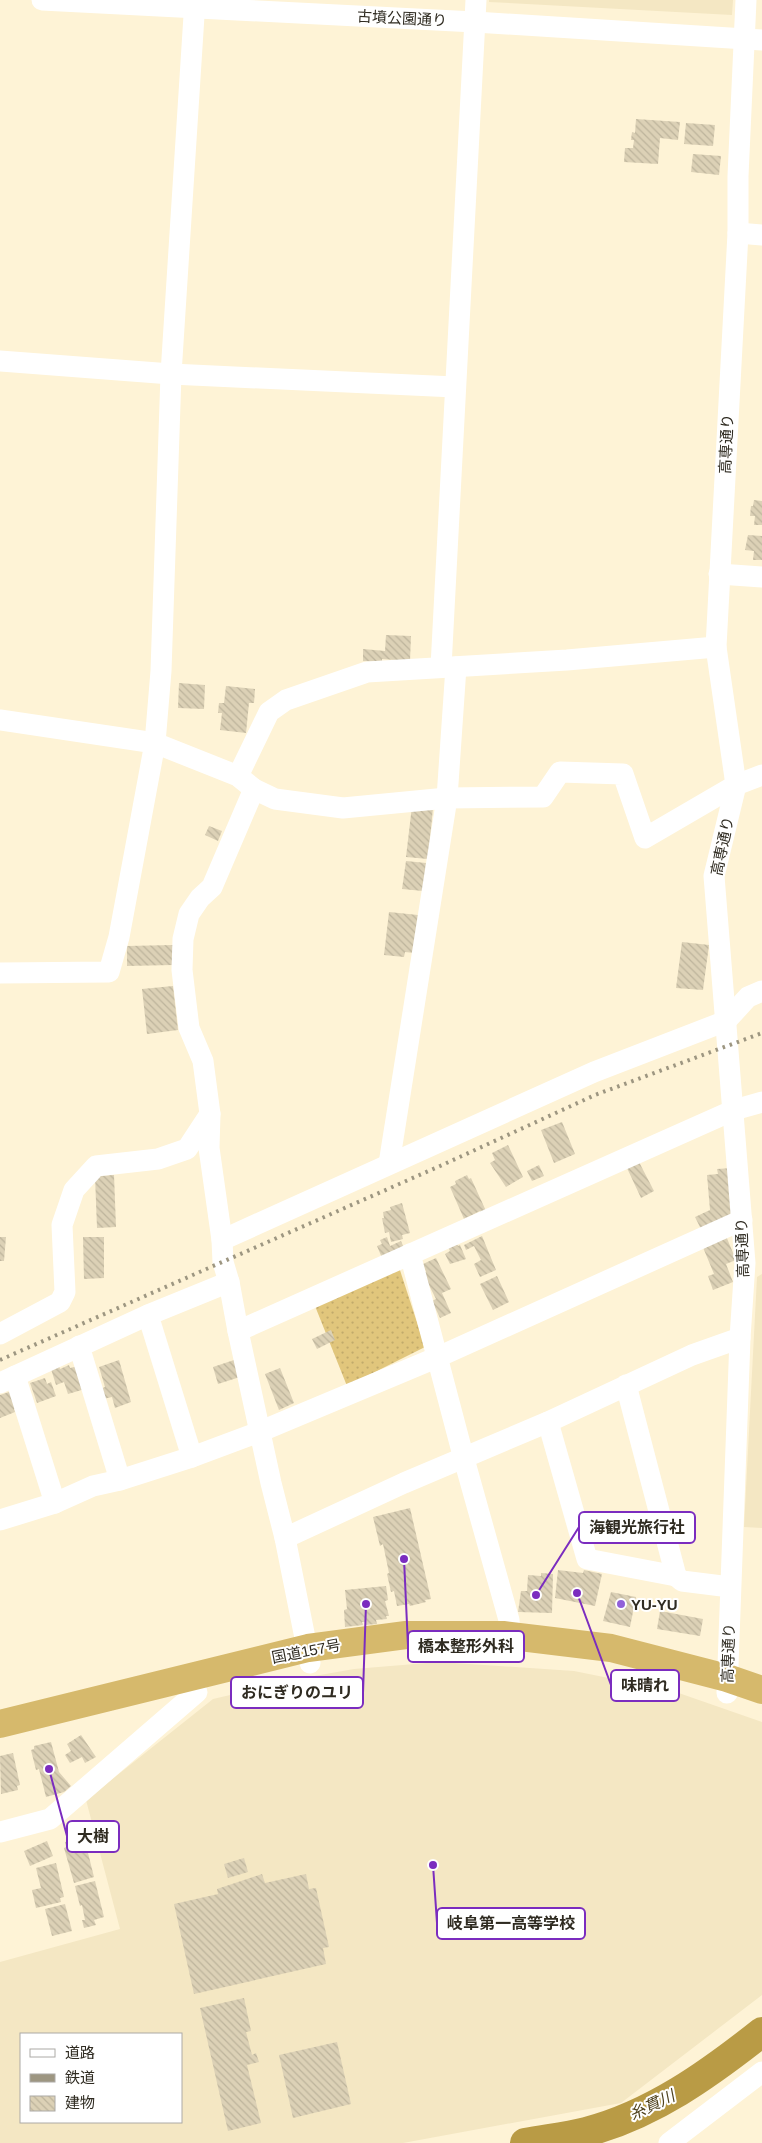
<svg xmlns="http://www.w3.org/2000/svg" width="762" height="2143" viewBox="0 0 762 2143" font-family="Helvetica,'Noto Sans JP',sans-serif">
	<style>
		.built { fill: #f4e7c3; fill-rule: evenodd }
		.grass { fill: url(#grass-dots) }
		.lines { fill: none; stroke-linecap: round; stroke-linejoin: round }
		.river { stroke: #b99b45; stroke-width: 30 }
		.building { fill: url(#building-back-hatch) }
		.minor { stroke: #fff; stroke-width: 21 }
		.highway { stroke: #d6b96c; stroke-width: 28 }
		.rail { stroke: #9d9681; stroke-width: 4; stroke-dasharray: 2.5 5; stroke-linecap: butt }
		.poi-dot { fill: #9160d9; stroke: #fff; stroke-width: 2 }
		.labels { text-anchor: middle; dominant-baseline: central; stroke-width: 4; stroke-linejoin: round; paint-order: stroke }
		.street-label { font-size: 15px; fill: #2f2b21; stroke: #fff }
		.poi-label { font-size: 15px; font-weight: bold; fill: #2f2b21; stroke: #fff; text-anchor: start }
		.water-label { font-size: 16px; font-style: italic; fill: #4e411d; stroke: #fff }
		.leader { fill: none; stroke: #7b2cbf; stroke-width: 2 }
		.callout-dot { fill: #7b2cbf; stroke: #fff; stroke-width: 2 }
		.callout { fill: #fff; stroke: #7b2cbf; stroke-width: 2 }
		.callout-label { font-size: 16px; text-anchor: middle; font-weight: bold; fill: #2f2b21 }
	</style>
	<defs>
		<pattern id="grass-dots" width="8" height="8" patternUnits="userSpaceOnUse" patternTransform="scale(1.25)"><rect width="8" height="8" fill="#e1c67c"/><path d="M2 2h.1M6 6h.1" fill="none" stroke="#c1aa6b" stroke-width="1.8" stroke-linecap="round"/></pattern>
		<pattern id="building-back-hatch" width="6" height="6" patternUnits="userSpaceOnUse" patternTransform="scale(1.25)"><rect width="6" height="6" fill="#dcd1b6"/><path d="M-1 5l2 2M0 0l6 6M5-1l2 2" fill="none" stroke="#bdb49c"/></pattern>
	</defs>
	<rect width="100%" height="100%" fill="#fef3d6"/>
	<!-- built -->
	<g class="built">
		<polygon points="489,0 733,0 732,15 489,2"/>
		<polygon points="762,1274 762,1528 744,1527 757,1277"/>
		<path d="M439,1662L574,1671L673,1691L762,1722V1995L621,2103L403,2143H0V1962L120,1929L86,1800L213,1699L303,1678L354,1669ZM21,2034H181V2122H21Z"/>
	</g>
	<!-- grass -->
	<polygon class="grass" points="398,1264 425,1347 347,1386 315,1306"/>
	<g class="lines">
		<!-- river -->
		<path class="river" d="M525,2143C546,2139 566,2137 586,2132C652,2115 709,2074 762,2032"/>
	</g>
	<!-- building -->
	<g class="building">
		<polygon points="636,119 680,122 678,140 660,138 658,164 624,162 625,148 633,148 634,140 631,140 632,132 635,133"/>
		<polygon points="686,123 715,125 713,146 684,144"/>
		<polygon points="693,154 721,156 719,175 691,172"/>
		<polygon points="754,500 762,501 762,525 754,525 755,516 750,516 751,506 753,506"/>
		<polygon points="748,535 762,536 762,560 753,560 754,551 745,550"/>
		<polygon points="386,635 411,636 410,661 382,659 382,662 363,661 363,649 385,651"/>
		<polygon points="179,683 205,685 204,709 178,708"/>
		<polygon points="226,686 255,689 254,703 249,703 246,733 220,730 222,713 218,713 219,703 224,703"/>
		<polygon points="412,806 433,808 428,859 406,857"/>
		<polygon points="209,826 222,831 218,841 205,835"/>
		<polygon points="406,861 426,863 423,891 402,889"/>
		<polygon points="389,912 418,915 414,953 405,952 404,957 384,955"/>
		<polygon points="682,942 709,945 703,990 676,988"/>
		<polygon points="173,945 173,965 127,966 127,946"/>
		<polygon points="173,986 178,1030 147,1034 142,989"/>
		<polygon points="562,1122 575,1154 554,1163 541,1130"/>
		<polygon points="508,1145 523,1177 506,1187 490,1163 495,1160 492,1153"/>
		<polygon points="639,1162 654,1191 641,1198 627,1168"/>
		<polygon points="539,1165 544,1176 532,1181 527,1171"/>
		<polygon points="732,1168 736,1212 701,1229 695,1217 710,1210 707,1175 718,1174 717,1169"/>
		<polygon points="114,1175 116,1227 97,1228 95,1176"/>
		<polygon points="467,1175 469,1179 471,1178 486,1211 481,1213 480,1211 464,1219 450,1187 456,1184 455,1181"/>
		<polygon points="402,1203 410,1233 402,1235 403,1239 391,1242 389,1232 385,1233 382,1218 384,1218 383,1212 391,1210 390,1207"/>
		<polygon points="482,1236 496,1270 480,1277 474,1264 481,1260 474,1246 466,1250 464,1245"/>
		<polygon points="726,1236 736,1260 726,1264 733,1282 713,1290 708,1276 714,1274 702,1245"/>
		<polygon points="0,1237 6,1237 4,1261 0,1261"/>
		<polygon points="83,1237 104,1237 104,1278 84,1279"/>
		<polygon points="387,1237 390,1246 401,1241 404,1248 382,1258 377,1246 382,1244 380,1240"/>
		<polygon points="456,1243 458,1246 460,1245 466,1259 450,1264 445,1254 450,1251 448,1247"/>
		<polygon points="436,1258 451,1289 442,1293 451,1313 440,1318 432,1301 436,1299 423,1273 426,1272 423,1264"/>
		<polygon points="497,1276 509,1302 493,1310 480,1284"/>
		<polygon points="331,1330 335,1340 317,1349 312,1339"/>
		<polygon points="119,1360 131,1402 115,1408 112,1397 103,1399 100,1389 105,1387 99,1367"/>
		<polygon points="234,1360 240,1377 218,1384 213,1367"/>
		<polygon points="69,1365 70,1368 78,1366 85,1389 68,1394 64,1382 56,1385 51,1369 59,1366 60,1369"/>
		<polygon points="280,1368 294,1403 279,1410 265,1374"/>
		<polygon points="45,1378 47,1384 51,1382 56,1396 37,1403 30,1383"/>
		<polygon points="12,1391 18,1407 14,1409 15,1412 0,1418 0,1395"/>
		<polygon points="410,1508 431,1599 425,1600 426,1602 410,1606 409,1604 397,1606 394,1591 391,1592 387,1574 389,1573 383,1544 380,1546 373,1517"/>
		<polygon points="558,1570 583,1573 584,1570 602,1574 595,1606 555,1598"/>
		<polygon points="541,1573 553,1574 552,1613 518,1612 521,1591 527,1591 528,1575 541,1576"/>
		<polygon points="386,1586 388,1600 385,1601 389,1616 386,1616 387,1619 376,1620 377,1624 365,1625 365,1622 362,1622 363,1625 345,1627 344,1610 347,1609 345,1590"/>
		<polygon points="611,1592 636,1597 630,1627 603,1621"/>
		<polygon points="660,1611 703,1619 700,1636 657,1629"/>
		<polygon points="81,1735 96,1757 85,1763 82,1757 70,1763 65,1755 71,1751 67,1744"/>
		<polygon points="51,1742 59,1772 71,1786 64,1792 46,1797 39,1769 36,1770 31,1750 34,1749 34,1746"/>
		<polygon points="13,1753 20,1785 17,1786 18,1790 1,1794 0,1756"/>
		<polygon points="84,1837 94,1877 74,1883 64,1848 66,1847 65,1842"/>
		<polygon points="47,1841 53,1856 30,1866 24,1851"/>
		<polygon points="244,1858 248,1872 228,1878 224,1864"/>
		<polygon points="56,1863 64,1897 60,1898 61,1902 36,1908 32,1890 41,1888 36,1868"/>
		<polygon points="262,1874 265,1883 306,1874 309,1889 316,1888 329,1947 323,1948 326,1964 194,1994 174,1904 218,1894 217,1889"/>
		<polygon points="95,1881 104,1917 94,1920 96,1925 84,1928 82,1920 85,1920 82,1905 80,1906 75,1886"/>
		<polygon points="65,1904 72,1931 52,1936 45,1909"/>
		<polygon points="244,1998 251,2031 246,2032 252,2055 256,2053 259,2062 247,2065 261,2123 228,2131 200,2008"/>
		<polygon points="337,2042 351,2104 293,2118 279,2055"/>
	</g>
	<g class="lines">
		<!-- minor -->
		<g class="minor">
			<polyline points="42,0 475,22 762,40"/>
			<polyline points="738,233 762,235"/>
			<polyline points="0,361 171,374 455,387"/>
			<polyline points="719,574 762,577"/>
			<polyline points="441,667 476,0"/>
			<polyline points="0,720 155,743 238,776 254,789 275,799 343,808 447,798 543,797 560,772 623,774 645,838 736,785 762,775"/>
			<polyline points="238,776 269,712 286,700 367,672 567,660 716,647"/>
			<polyline points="254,789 212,887 200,898 189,914 183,939 182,970 189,1028 203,1061 210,1114 209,1148 222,1240 223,1262 229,1282 238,1331 271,1483 285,1538 310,1663"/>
			<polyline points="0,973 109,972 119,937 155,743 161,671 171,374 195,0"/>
			<polyline points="389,1164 447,798 456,667"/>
			<polyline points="222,1240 594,1072 726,1021 748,997 762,991"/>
			<polyline points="410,1254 464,1459 509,1620 510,1636"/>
			<polyline points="148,1315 192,1457"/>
			<polyline points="238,1331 734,1110 762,1102"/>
			<polyline points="0,1334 60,1302 65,1292 62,1225 74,1190 96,1166 158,1159 187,1149 210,1114"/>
			<polyline points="79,1346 120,1480"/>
			<polyline points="15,1376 55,1503"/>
			<polyline points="0,1383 148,1315 229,1282"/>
			<polyline points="626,1385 676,1576 682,1581 730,1587"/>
			<polyline points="548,1422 587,1559 676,1576"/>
			<polyline points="0,1520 55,1503 93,1486 120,1480 192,1457 259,1432 438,1357 742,1220"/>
			<polyline points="285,1538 404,1483 548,1422 692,1355 740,1338"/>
			<polyline points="727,1693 740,1338 745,1263 714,876 736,785 716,647 738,233 738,176 746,0"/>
			<polyline points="0,1832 50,1819 197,1692"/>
			<polyline points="669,2143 762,2072"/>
		</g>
		<!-- highway -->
		<polyline class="highway" points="0,1724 308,1648 406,1635 503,1635 611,1648 727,1678 762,1690"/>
		<!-- rail -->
		<polyline class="rail" points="0,1360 440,1166 595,1095 762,1033"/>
	</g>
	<!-- markers -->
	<circle class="poi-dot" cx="621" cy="1604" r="5"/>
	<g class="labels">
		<!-- street labels -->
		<g class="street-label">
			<text transform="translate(402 18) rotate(3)">古墳公園通り</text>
			<text transform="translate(726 444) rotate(-87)">高専通り</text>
			<text transform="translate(722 846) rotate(-78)">高専通り</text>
			<text transform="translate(742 1248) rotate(-92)">高専通り</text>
			<text transform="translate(306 1651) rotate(-11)">国道157号</text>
			<text transform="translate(728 1653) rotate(-88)">高専通り</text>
		</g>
		<!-- poi labels -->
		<g class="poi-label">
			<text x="631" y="1604">YU-YU</text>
		</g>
		<!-- water labels -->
		<g class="water-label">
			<text transform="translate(652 2105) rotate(-25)">糸貫川</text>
		</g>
	</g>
	<!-- callouts -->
	<path class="leader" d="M536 1595L579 1527M404 1559L408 1646M577 1593L611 1685M366 1604L363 1693M49 1769L67 1836M433 1865L437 1923"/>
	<g class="callout-dot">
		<circle cx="536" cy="1595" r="5"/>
		<circle cx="404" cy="1559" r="5"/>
		<circle cx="577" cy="1593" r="5"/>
		<circle cx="366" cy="1604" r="5"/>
		<circle cx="49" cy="1769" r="5"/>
		<circle cx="433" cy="1865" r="5"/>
	</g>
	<g class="callout">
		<rect x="579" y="1512" width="116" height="31" rx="5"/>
		<rect x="408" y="1631" width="116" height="31" rx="5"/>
		<rect x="611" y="1670" width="68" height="31" rx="5"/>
		<rect x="231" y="1677" width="132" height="31" rx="5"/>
		<rect x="67" y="1821" width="52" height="31" rx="5"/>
		<rect x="437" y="1908" width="148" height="31" rx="5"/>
	</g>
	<g class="callout-label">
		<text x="637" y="1533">海観光旅行社</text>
		<text x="466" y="1652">橋本整形外科</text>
		<text x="645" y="1691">味晴れ</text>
		<text x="297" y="1698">おにぎりのユリ</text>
		<text x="93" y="1842">大樹</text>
		<text x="511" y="1929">岐阜第一高等学校</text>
	</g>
	<!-- legend -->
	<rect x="20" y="2033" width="162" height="90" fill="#ffffff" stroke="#acaaa6"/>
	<rect x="30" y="2049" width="25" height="8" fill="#ffffff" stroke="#acaaa6"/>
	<text x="65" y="2058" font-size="15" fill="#2f2b21">道路</text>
	<rect x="30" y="2074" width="25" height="8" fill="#9d9681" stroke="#acaaa6"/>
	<text x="65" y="2083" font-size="15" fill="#2f2b21">鉄道</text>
	<rect x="30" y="2096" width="25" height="15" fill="url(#building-back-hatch)" stroke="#acaaa6"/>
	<text x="65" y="2108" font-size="15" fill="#2f2b21">建物</text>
</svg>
